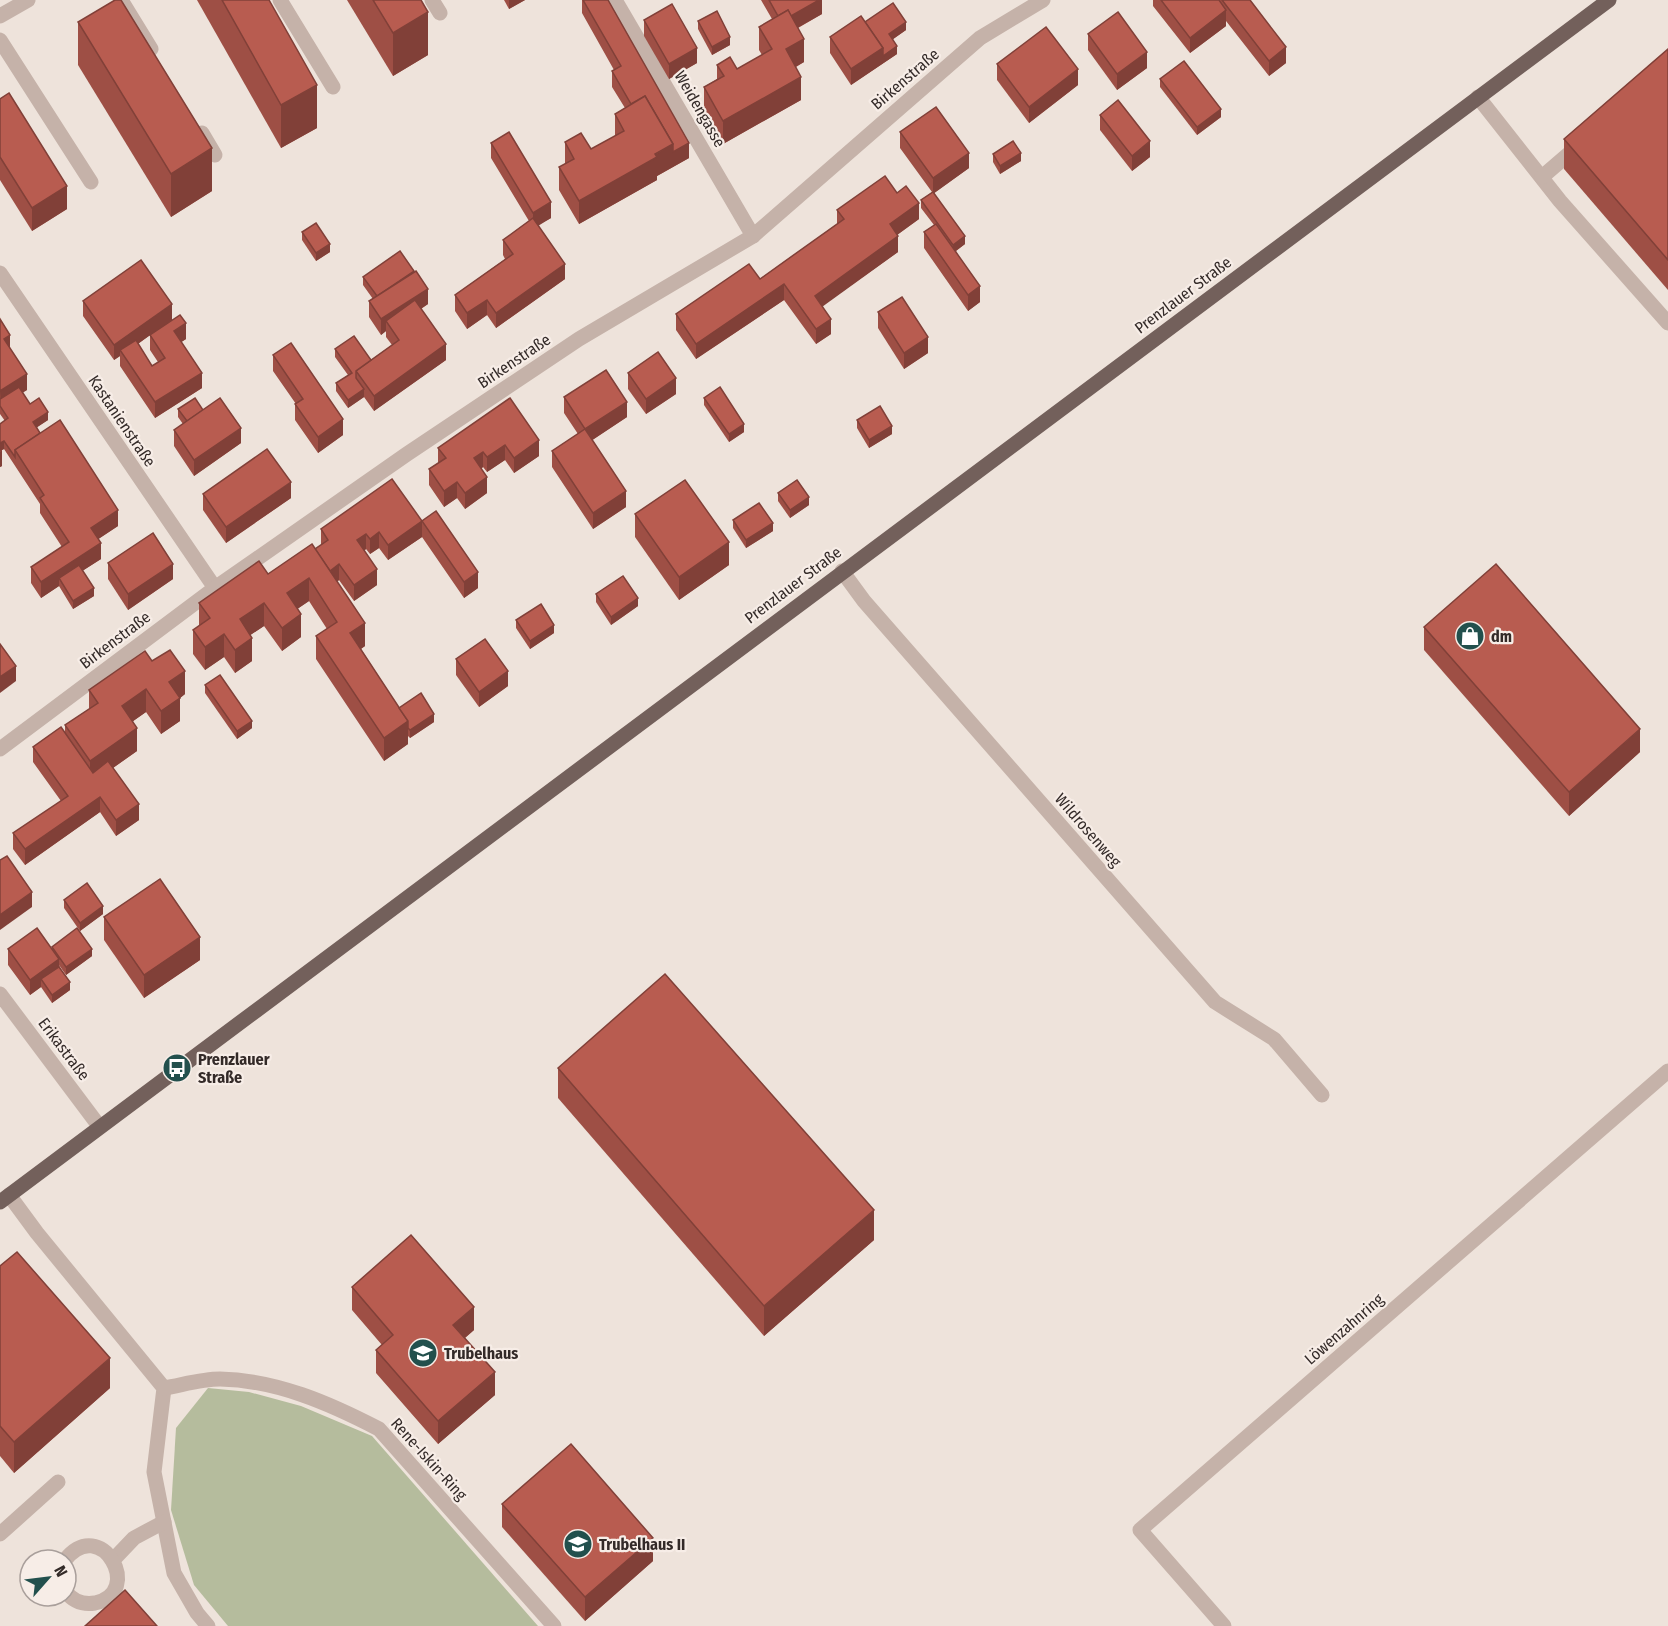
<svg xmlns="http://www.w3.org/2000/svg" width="1668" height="1626" viewBox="0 0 1668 1626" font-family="'Fira Sans Condensed',sans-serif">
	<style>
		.green { fill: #b5bc9d }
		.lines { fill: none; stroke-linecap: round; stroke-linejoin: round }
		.minor { stroke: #c5b2a9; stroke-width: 15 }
		.major { stroke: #73605b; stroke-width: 15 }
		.wall { fill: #9e4f45; fill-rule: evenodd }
		.shaded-wall { fill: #814038 }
		.building { fill: #b85c50; stroke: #814038; stroke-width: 1.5 }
		.labels { text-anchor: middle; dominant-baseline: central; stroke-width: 4.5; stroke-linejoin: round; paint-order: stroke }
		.street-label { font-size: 16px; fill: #332a28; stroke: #f7ede7 }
		.poi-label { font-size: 16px; font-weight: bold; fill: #332a28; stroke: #f7ede7; text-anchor: start }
	</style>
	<rect width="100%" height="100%" fill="#eee3db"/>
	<!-- green -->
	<polygon class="green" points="208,1388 249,1392 301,1406 372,1436 538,1626 228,1626 194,1585 171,1510 176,1428"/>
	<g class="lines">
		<!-- minor -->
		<g class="minor">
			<polyline points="121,0 151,49"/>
			<polyline points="280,0 333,87"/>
			<polyline points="432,0 440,13"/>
			<polyline points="615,0 753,236"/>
			<polyline points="0,16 28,0"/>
			<polyline points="0,40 91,182"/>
			<polyline points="1478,97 1560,201 1668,323"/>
			<polyline points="202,133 215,155"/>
			<polyline points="1542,177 1578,146"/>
			<polyline points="0,273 215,588"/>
			<polyline points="842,571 864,601 1215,1002 1274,1039 1322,1095"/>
			<polyline points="0,749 215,588 407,454 579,339 753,236 980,38 1043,0"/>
			<polyline points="0,994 99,1126"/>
			<polyline points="9,1195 37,1233 164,1388 154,1472 174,1573 197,1613 208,1626"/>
			<path d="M164,1388C182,1385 202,1379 220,1379C276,1380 329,1403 379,1429L554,1626"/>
			<polyline points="0,1534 58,1482"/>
			<polyline points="114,1559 134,1538 164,1522"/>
			<path d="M65,1560C101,1514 145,1593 95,1603C83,1605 73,1601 66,1592"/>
			<polyline points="1224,1626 1140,1530 1668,1071"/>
		</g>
		<!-- major -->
		<polyline class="major" points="0,1202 1609,0"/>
	</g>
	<!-- wall -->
	<g class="wall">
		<polygon points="197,0 269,0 317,128 281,148"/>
		<polygon points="347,0 421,0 428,55 393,76"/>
		<polygon points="504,0 525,0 509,9"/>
		<polygon points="582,0 608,0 689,158 657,176 657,180 579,224 559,190 559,167 565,164 565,142 591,149 615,136 615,114 625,108 612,87 612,71 614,70 582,13"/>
		<polygon points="761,0 822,0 822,14 798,28 804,62 796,67 801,100 723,144 704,110 704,87 717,79 717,65 737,69 762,55 759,50 759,27 772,19"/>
		<polygon points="1153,0 1250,0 1286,63 1269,76 1226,21 1226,26 1190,53 1153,6"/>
		<polygon points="644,20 697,63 669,79 644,36"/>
		<polygon points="698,21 730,45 712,55 698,29"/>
		<polygon points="78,22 212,191 171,217 78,65"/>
		<polygon points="865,22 906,30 893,39 897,54 851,85 830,53 830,37"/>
		<polygon points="1088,34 1147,68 1117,90 1088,50"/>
		<polygon points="1668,49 1668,290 1564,169 1564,139"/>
		<polygon points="997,64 1078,85 1029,123 997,80"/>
		<polygon points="1160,79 1221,117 1197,135 1160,87"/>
		<polygon points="0,99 67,209 32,231 0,180"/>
		<polygon points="1100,115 1150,157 1132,171 1100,130"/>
		<polygon points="900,132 969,168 934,193 965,244 956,251 980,302 968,311 924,248 924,232 934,225 921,208 921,200 932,192 900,148"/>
		<polygon points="491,143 551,218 538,225 565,279 496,328 487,315 467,329 455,311 455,295 505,259 503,255 503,240 529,221 491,158"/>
		<polygon points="993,154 1021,161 1000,174 993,162"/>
		<polygon points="897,193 919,219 897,235 898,252 822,306 831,334 816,344 784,300 696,359 676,330 676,314 760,279 837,224 837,210"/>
		<polygon points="302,232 330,252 316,261 302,240"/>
		<polygon points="414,272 428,304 421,309 446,360 374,411 364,397 348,408 336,391 336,383 348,375 335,357 335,349 371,360 392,345 386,337 386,331 381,335 369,317 369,301 373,299 363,285 363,277"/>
		<path d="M83,301L172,320L186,339L181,342L202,388L155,418L120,366V356L114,360L83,316ZM150,335V350L158,362L152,366L138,344Z"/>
		<polygon points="878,312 928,353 904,369 878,328"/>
		<polygon points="0,319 10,349 27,390 22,392 30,404 48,420 37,427 40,433 118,526 98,539 101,559 82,571 94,596 73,609 59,586 41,598 31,583 31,567 62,547 40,513 40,504 4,449 2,450 2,466 0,467 0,424 5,421 0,414"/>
		<polygon points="273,355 343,435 318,453 295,420 295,404 296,404 273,371"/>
		<polygon points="628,373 676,394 646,414 628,389"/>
		<polygon points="564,397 627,417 592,440 626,507 593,529 552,467 552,451 578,434 564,413"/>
		<polygon points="510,398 539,456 514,473 505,460 487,472 483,467 481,469 487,493 465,509 457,498 444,507 429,485 429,469 438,463 438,448"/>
		<polygon points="704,398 744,432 729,442 704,405"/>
		<polygon points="178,409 203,410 241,443 194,476 174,446 174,430 183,424 178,417"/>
		<polygon points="857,420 892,434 869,448 857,428"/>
		<polygon points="778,493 809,505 790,518 778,501"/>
		<polygon points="203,494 291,498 226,543 203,510"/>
		<polygon points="635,514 729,565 679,600 635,537"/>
		<polygon points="733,520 773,531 746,548 733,528"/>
		<polygon points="422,521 478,588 464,598 422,537 388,560 379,548 370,554 366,549 364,551 377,585 354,601 339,580 337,582 365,646 361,649 399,708 434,722 410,738 408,736 408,744 384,761 316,659 316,636 327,629 309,601 297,609 301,637 282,651 264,626 250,635 252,661 235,673 224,657 205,670 193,654 193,630 199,626 199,603 268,574 315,549 321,545 321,529"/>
		<polygon points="108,563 173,579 128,610 108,579"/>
		<polygon points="596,594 638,606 611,625 596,602"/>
		<polygon points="516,620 554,633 530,649 516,628"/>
		<polygon points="1424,627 1640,752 1569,816 1424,650"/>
		<polygon points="456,659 508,686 479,707 456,675"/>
		<polygon points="152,661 185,694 180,698 180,721 161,734 146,712 133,721 137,751 113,768 139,820 116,836 100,812 25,865 13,849 13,833 61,801 33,762 33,747 65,733 65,725 89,709 89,690"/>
		<polygon points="205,685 252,728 237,739 205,693"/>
		<polygon points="64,900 103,914 80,931 64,908"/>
		<polygon points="104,917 200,960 144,998 104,940"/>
		<polygon points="52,948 92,956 66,975 59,965 70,990 52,1003 41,987 30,995 8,965 8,949"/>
		<polygon points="558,1068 874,1240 764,1336 558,1098"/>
		<polygon points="0,1266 110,1388 14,1473 0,1456"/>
		<polygon points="352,1287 474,1330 465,1338 495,1395 438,1444 376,1373 376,1350 382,1345 352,1310"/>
		<polygon points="502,1504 653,1561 585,1621 502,1527"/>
	</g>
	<!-- shaded-wall -->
	<g class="shaded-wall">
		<polygon points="509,0 525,0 509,9"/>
		<polygon points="819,0 822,0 822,14 781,37 781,21"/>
		<polygon points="1226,10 1226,26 1190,53 1190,38"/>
		<polygon points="428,12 428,55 393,76 393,33"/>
		<polygon points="906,22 906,30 889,42 889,34"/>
		<polygon points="730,37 730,45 712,55 712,47"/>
		<polygon points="804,39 804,62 786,72 786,49"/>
		<polygon points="897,46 897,54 851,85 851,69 883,48"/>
		<polygon points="1286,47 1286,63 1269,76 1269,61"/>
		<polygon points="697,48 697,63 669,79 669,64"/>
		<polygon points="1147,52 1147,68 1117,90 1117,74"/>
		<polygon points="1078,69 1078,85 1029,123 1029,107"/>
		<polygon points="801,77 801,100 723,144 723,121"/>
		<polygon points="317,85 317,128 281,148 281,105"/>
		<polygon points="1221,109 1221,117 1197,135 1197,127"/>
		<polygon points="1150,141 1150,157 1132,171 1132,156"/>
		<polygon points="689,143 689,158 657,176 657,180 579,224 579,201 673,144"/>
		<polygon points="212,148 212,191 171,217 171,174"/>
		<polygon points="969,153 969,168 933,194 933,178"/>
		<polygon points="1021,153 1021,161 1000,174 1000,166"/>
		<polygon points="67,186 67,209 32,231 32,208"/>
		<polygon points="551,202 551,218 533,229 533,213"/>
		<polygon points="919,203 919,219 890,240 890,224"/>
		<polygon points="898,236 898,252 815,312 815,296"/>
		<polygon points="965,236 965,244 953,253 953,245"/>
		<polygon points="330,244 330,252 316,261 316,253"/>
		<polygon points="565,264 565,279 496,328 496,313"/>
		<polygon points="784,284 784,300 696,359 696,344"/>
		<polygon points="980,286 980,302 968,311 968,295"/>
		<polygon points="428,289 428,304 391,328 386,321 386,331 381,335 381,319"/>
		<polygon points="487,300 487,315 467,329 467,313"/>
		<polygon points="172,304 172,320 123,354 120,350 120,356 114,360 114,345"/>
		<polygon points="831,319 831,334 816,344 816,329"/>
		<polygon points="186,323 186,339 174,347 174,331"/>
		<polygon points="10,335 10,351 4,339"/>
		<polygon points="928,337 928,353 904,369 904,353"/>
		<polygon points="446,344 446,360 374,411 374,396"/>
		<polygon points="202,373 202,388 155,418 155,402"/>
		<polygon points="27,374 27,390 1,407 0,391"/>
		<polygon points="676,378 676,394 646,414 646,399"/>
		<polygon points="364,389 364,397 348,408 348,400"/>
		<polygon points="627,402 627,417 585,445 585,429"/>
		<polygon points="48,412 48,420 33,430 33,422"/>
		<polygon points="343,419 343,435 318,453 318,437"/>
		<polygon points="744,424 744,432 729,442 729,434"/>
		<polygon points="892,426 892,434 869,448 869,440"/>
		<polygon points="241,428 241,443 194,476 194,460"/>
		<polygon points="539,440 539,456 514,473 514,458"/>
		<polygon points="4,441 4,449 0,451 0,443"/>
		<polygon points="505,445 505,460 487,472 487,457"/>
		<polygon points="2,450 2,466 0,467 0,452"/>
		<polygon points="483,452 483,467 474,474 474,458"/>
		<polygon points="487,477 487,493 465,509 465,493"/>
		<polygon points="291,482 291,498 226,543 226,527"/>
		<polygon points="457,482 457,498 444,507 444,491"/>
		<polygon points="626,491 626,507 593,529 593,513"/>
		<polygon points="809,497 809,505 790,518 790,510"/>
		<polygon points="118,510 118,526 91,544 91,528"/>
		<polygon points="422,521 422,537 388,560 388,545"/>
		<polygon points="773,523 773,531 746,548 746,540"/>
		<polygon points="379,532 379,548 370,554 370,539"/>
		<polygon points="366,534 366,549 357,556 357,540"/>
		<polygon points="729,542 729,565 679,600 679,577"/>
		<polygon points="101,543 101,559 62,584 59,578 59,586 41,598 41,582"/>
		<polygon points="173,564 173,579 128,610 128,594"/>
		<polygon points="339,564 339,580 327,588 327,573"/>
		<polygon points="377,569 377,585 354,601 354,585"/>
		<polygon points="478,572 478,588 464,598 464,582"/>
		<polygon points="309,578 309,601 287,616 287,593"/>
		<polygon points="94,588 94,596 73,609 73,601"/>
		<polygon points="638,598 638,606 611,625 611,617"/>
		<polygon points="264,603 264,626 240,642 240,619"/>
		<polygon points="301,614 301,637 282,651 282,628"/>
		<polygon points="365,623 365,646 350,656 350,633"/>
		<polygon points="554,625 554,633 530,649 530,641"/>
		<polygon points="224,634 224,657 205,670 205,647"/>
		<polygon points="252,638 252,661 235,673 235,650"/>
		<polygon points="16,666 16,681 0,693 0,677"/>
		<polygon points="185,671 185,694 180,698 180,721 161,734 161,711 169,682"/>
		<polygon points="508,671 508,686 479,707 479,692"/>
		<polygon points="146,689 146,712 122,729 122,706"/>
		<polygon points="434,714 434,722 410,738 410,730"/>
		<polygon points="252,721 252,728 237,739 237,731"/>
		<polygon points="408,721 408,744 384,761 384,738"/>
		<polygon points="137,728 137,751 90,784 90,761"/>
		<polygon points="1640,729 1640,752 1569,816 1569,792"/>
		<polygon points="100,797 100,812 25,865 25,849"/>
		<polygon points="139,804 139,820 116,836 116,820"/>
		<polygon points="32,892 32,907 0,930 0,915"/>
		<polygon points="103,906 103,914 80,931 80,923"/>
		<polygon points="200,937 200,960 144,998 144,975"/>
		<polygon points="92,949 92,956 66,975 66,967"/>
		<polygon points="59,959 59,975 41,979 41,987 30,995 30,980"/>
		<polygon points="70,982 70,990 52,1003 52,995"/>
		<polygon points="874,1210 874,1240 764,1336 764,1306"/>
		<polygon points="474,1307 474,1330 453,1348 453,1325"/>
		<polygon points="110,1358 110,1388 14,1473 14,1442"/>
		<polygon points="495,1372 495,1395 438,1444 438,1421"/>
		<polygon points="653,1538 653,1561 585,1621 585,1597"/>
	</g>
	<!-- building -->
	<g class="building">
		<polygon points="115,0 121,0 212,148 171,174 78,22"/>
		<polygon points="222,0 269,0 317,85 281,105"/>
		<polygon points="373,0 421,0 428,12 393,33"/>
		<polygon points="583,0 608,0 689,143 673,152 673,144 645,96 631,104 612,71 621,66"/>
		<polygon points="769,0 819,0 791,16 788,10 778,16"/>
		<polygon points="1161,0 1219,0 1226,10 1190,38"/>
		<polygon points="1222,0 1250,0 1286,47 1269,61"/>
		<polygon points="893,3 906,22 889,34 897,46 883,56 883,48 865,22"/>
		<polygon points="672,4 697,48 669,64 644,20"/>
		<polygon points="788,10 804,39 786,49 801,77 723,121 704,87 724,76 717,65 730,57 737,69 772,49 759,27"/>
		<polygon points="717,11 730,37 712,47 698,21"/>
		<polygon points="1118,12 1147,52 1117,74 1088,34"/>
		<polygon points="861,16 883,48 851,69 830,37"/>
		<polygon points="1046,27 1078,69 1029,107 997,64"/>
		<polygon points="1668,49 1668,260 1564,139"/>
		<polygon points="1184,61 1221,109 1197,127 1160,79"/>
		<polygon points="9,93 67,186 32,208 0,157 0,99"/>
		<polygon points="645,96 673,144 655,154 657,157 579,201 559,167 574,159 565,142 581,133 591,149 624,131 615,114"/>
		<polygon points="1118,100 1150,141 1132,156 1100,115"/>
		<polygon points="936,107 969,153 933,178 900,132"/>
		<polygon points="509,132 551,202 533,213 491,143"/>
		<polygon points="1013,141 1021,153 1000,166 993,154"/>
		<polygon points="885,176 897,193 906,186 919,203 890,224 898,236 815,296 831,319 816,329 784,284 696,344 676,314 749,264 760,279 844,219 837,210"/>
		<polygon points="933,192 965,236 953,245 921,200"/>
		<polygon points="533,218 565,264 496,313 487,300 467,313 455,295 513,254 503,240"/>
		<polygon points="316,223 330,244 316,253 302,232"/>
		<polygon points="936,224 980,286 968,295 924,232"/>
		<polygon points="400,251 414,271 377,296 363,277"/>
		<polygon points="141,260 172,304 114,345 83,301"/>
		<polygon points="416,271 428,289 381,319 369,301"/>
		<polygon points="902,297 928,337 904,353 878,312"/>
		<polygon points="415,300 446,344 374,396 356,371 399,340 386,321"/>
		<polygon points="180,315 186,323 174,331 202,373 155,402 120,350 136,340 152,366 165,358 150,335"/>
		<polygon points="0,319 10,335 4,339 27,374 0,391"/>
		<polygon points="354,336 371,360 356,371 356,378 364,389 348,400 336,383 352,373 335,349"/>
		<polygon points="291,343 343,419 318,437 295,404 303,399 273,355"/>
		<polygon points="658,352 676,378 646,399 628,373"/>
		<polygon points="606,370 627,402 585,429 564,397"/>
		<polygon points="19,387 30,404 39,398 48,412 33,422 40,433 15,450 15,457 4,441 0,443 0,424 8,418 0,406 0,399"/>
		<polygon points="720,387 744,424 729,434 704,398"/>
		<polygon points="195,398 203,410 187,421 178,409"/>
		<polygon points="220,398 241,428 194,460 174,430"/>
		<polygon points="510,398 539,440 514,458 505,445 487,457 483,452 474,458 487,477 465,493 457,482 444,491 429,469 446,458 438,448"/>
		<polygon points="880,406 892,426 869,440 857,420"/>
		<polygon points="60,420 118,510 91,528 101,543 41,582 31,567 69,542 40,498 44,495 15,450"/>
		<polygon points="585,429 626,491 593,513 552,451"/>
		<polygon points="267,449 291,482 226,527 203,494"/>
		<polygon points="392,479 422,521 388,545 379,532 370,539 366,534 357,540 377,569 354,585 339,564 330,571 315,549 328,540 321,529"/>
		<polygon points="685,480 729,542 679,577 635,514"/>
		<polygon points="797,480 809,497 790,510 778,493"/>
		<polygon points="759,503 773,523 746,540 733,520"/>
		<polygon points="436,511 478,572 464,582 422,521"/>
		<polygon points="153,533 173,564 128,594 108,563"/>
		<polygon points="312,544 365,623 350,633 408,721 384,738 316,636 337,622 309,578 287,593 301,614 282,628 264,603 240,619 252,638 235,650 224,634 205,647 193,630 210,618 199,603 259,561 268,574"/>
		<polygon points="1496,564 1640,729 1569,792 1424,627"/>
		<polygon points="79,565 94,588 73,601 59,578"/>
		<polygon points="623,576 638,598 611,617 596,594"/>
		<polygon points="541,604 554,625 530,641 516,620"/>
		<polygon points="485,639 508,671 479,692 456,659"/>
		<polygon points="0,644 16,666 0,677"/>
		<polygon points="170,650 185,671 169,682 180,698 161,711 146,689 122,706 137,728 90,761 65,725 98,703 89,690 145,651 152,661"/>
		<polygon points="220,675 252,721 237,731 205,685"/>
		<polygon points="421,693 434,714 410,730 408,728 408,721 399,708"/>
		<polygon points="61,727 93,773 108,761 139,804 116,820 100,797 25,849 13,833 68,796 33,747"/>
		<polygon points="7,856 32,892 0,915 0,860"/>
		<polygon points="160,879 200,937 144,975 104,917"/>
		<polygon points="87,883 103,906 80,923 64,900"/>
		<polygon points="37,928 59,959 30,980 8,949"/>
		<polygon points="77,928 92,949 66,967 52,947"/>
		<polygon points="59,967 70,982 52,995 41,979"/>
		<polygon points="665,974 874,1210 764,1306 558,1068"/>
		<polygon points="411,1235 474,1307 453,1325 495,1372 438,1421 376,1350 393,1335 352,1287"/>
		<polygon points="17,1252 110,1358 14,1442 0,1426 0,1266"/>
		<polygon points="571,1444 653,1538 585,1597 502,1504"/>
		<polygon points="125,1590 157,1626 85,1626"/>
	</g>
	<!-- icons -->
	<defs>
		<g id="shop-disc" transform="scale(1.5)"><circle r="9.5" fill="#22504d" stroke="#f7ede7"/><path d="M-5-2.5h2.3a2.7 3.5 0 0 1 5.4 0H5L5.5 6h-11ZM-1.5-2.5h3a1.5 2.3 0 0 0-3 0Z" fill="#fff"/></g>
		<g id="bus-disc" transform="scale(1.5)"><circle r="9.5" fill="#22504d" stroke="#f7ede7"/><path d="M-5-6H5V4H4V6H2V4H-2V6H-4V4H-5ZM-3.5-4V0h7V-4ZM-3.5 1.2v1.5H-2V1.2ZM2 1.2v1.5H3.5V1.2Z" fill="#fff"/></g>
		<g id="school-disc" transform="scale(1.5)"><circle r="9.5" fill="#22504d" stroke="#f7ede7"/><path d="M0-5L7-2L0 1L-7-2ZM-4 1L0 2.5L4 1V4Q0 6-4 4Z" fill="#fff"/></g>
	</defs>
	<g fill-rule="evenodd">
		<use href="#shop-disc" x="1470" y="636"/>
		<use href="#bus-disc" x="177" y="1068"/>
		<use href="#school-disc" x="423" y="1353"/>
		<use href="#school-disc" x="578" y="1544"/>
	</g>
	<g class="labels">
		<!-- street labels -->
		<g class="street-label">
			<text transform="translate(905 79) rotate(-41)">Birkenstraße</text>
			<text transform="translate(700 109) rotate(60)">Weidengasse</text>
			<text transform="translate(1183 295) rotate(-37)">Prenzlauer Straße</text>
			<text transform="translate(514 361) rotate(-34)">Birkenstraße</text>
			<text transform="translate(122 421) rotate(56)">Kastanienstraße</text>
			<text transform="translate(793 585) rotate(-37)">Prenzlauer Straße</text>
			<text transform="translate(115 640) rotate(-37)">Birkenstraße</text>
			<text transform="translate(1088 830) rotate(49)">Wildrosenweg</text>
			<text transform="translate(64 1049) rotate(53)">Erikastraße</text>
			<text transform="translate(1344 1329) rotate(-41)">Löwenzahnring</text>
			<text transform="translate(429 1459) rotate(48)">Rene-Iskin-Ring</text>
		</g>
		<!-- poi labels -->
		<g class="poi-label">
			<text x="1491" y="636">dm</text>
			<text x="198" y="1059">Prenzlauer<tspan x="198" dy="18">Straße</tspan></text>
			<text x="444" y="1353">Trubelhaus</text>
			<text x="599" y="1544">Trubelhaus II</text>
		</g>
	</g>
	<!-- north arrow -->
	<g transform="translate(48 1578) rotate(62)"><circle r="28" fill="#f7ede7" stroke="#a99f9b" stroke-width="1.5"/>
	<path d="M0-4.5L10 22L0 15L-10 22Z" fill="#22504d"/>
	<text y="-9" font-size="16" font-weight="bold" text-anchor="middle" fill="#332a28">N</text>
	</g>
</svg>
